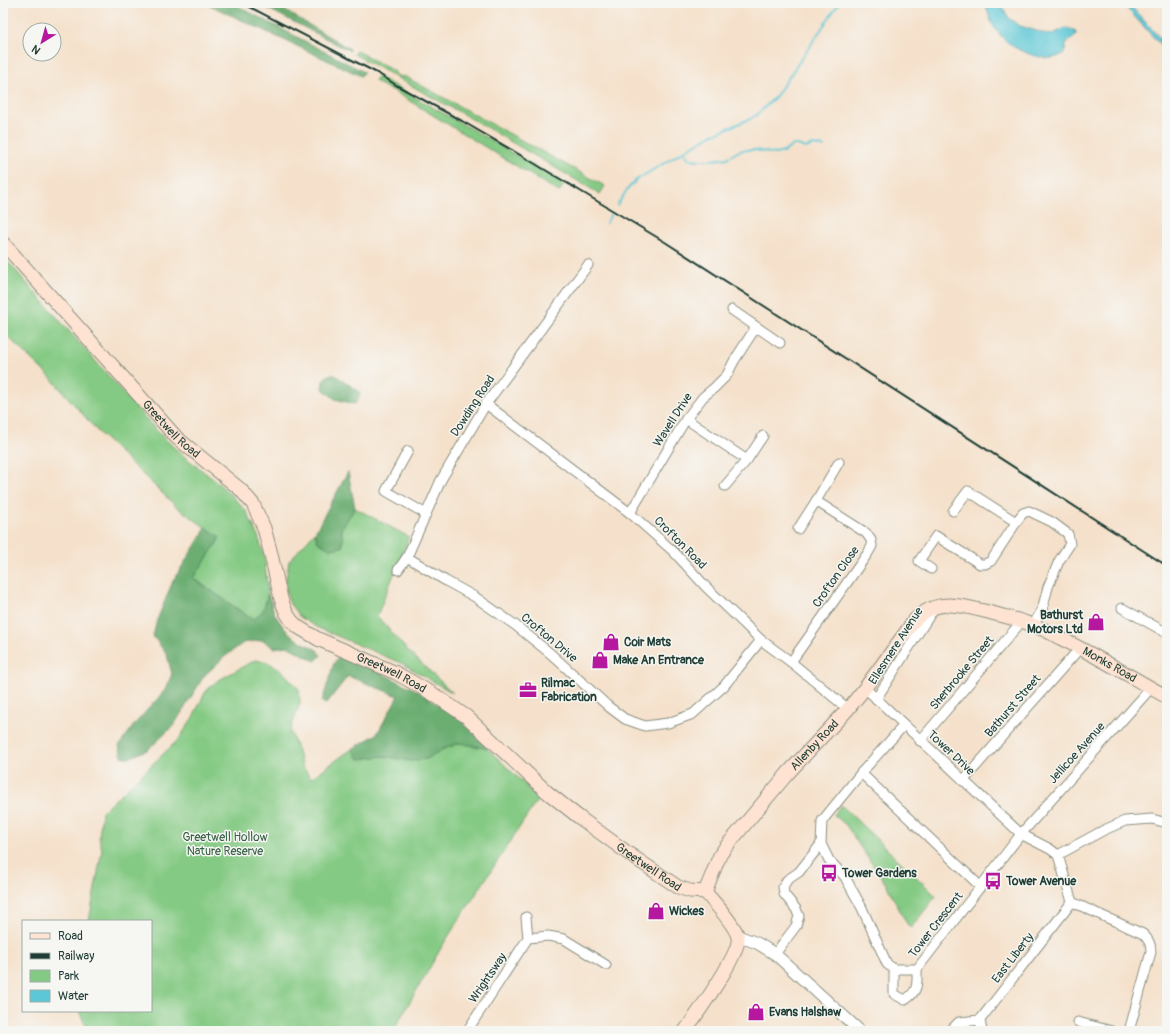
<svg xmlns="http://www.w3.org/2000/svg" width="1170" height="1034" viewBox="0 0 1170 1034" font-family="Pangolin,sans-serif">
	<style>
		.green { fill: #85ca84; stroke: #52845c }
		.forest { fill: #6cae72; stroke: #467653 }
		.water { fill: #5cc7d6; stroke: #3e8285 }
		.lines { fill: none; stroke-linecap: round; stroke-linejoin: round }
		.stream { stroke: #5cc7d6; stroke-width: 2 }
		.minor-casing { stroke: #8a8f80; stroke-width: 11 }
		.tertiary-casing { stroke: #8a8f80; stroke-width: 13 }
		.secondary-casing { stroke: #8a8f80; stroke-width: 15 }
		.minor { stroke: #fff; stroke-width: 9 }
		.tertiary { stroke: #fff; stroke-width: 11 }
		.secondary { stroke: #fee3d2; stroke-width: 13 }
		.rail { stroke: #1f3d34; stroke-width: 2 }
		.labels { text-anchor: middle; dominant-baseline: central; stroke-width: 3; stroke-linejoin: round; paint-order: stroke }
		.street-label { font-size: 12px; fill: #1f3d34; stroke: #f6f6f2 }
		.poi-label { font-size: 12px; font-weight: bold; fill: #1f3d34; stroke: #f6f6f2; text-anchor: start }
		.park-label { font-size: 12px; fill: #386048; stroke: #f6f6f2 }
	</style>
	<rect width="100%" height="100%" fill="#f6f6f2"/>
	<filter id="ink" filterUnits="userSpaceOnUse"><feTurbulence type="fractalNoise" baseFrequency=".025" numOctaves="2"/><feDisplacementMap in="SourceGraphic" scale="8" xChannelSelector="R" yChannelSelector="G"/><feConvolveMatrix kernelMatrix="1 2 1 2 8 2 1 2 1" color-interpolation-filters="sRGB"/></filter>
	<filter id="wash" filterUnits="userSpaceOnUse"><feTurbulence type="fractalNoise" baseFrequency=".012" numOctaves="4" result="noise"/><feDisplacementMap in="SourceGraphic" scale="16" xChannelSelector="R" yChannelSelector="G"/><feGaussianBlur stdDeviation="0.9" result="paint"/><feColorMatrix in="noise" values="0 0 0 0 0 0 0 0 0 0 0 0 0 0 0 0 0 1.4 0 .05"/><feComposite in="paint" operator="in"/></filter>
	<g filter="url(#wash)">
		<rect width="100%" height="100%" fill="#f5e1cb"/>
		<!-- green -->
		<g class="green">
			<polygon points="356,50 395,72 396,75 401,77 404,76 605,186 600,194 479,123 354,54"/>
			<polygon points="377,76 489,139 564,184 559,192 395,92 394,90 390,90 375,81"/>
			<polygon points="3,256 157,431 182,455 216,481 232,496 246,511 257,533 264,555 268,594 263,611 253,620 193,578 217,543 219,537 178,508 100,434 50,377 3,332"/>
			<polygon points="355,508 409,537 377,616 408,651 453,693 403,664 316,627 300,617 290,604 285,586 289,561 315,532 318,542 330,549 342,547 343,538 341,529"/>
			<polygon points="255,660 268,662 284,673 299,689 300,703 290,731 298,751 302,766 311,778 352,749 359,759 383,756 411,761 460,743 488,749 535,794 540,796 444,943 393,1031 88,1031 79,1011 151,1011 151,921 89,921 102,850 99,837 102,812 179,739 193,717 206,691 217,681"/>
			<polygon points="841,805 936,896 911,928 907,924 886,884 859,845 846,825 834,815"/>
		</g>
		<!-- forest -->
		<g class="forest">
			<polygon points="205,3 232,3 364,72 361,76"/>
			<polygon points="257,3 272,3 350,49 350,51"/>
			<path d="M329,375H335L360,392C359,398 359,401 354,404L335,399L323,389C322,382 323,378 329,375Z"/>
			<polygon points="348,472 355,508 341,529 343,538 342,547 330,549 318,542 315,532"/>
			<polygon points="206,528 220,537 217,543 193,578 253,620 263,611 268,594 275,615 284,628 296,639 317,650 321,656 315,661 287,646 274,648 263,640 243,643 223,658 204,676 174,725 149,749 129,758 122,756 119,746 134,725 165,690 172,674 167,655 153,636 157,620 173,581"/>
			<polygon points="348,657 418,691 467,724 488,749 460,743 443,749 427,759 411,761 383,756 359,759 352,749 377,734 398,696 348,676 326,704 322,702 334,663 338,658"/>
		</g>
		<!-- water -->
		<g class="water">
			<path d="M986,3H1001L1005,12L1009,18L1020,26L1050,35L1066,28L1074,30L1076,33V36L1066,43L1065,51L1063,54C1059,56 1055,58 1051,58C1042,59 1024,53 1016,48C1009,45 998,33 994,27C990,20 987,11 986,3Z"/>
			<polygon points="1122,3 1128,3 1167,46 1167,52"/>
		</g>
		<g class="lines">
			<!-- stream -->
			<g class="stream">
				<polyline points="683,151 686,155 690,159 700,160 713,160 727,158 737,152 743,150 756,150 775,154 784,152 793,145 798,145 805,148 814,145 824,147"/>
				<polyline points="617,205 627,190 636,180 711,135 750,119 758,114 776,96 839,3"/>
				<polyline points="606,223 611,214"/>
			</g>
		</g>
	</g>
	<g filter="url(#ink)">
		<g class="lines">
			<!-- minor casing -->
			<g class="minor-casing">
				<g id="minor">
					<polyline points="732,310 780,343"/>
					<polyline points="486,404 630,513 674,552 706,587 761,640 791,662 848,709"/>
					<polyline points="686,419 747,460 763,436"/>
					<polyline points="408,451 386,491 426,514"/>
					<polyline points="725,486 747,460"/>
					<polyline points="953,511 968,491 1016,522"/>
					<polyline points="630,513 686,419 703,397 714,388 727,375 734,361 756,327"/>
					<polyline points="798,529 816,501"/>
					<polyline points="407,557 446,581 475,597 515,625 551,654 609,707 625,719 645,726 668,723 693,714 724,686 761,640"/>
					<polyline points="931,569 919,561 936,536 980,564 985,564 991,561 1019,518 1023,513 1029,511 1052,522 1068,534 1070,544 1059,561 1048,587 1042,610 1033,625"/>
					<polyline points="398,570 407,557 441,480 486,404 588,265"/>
					<polyline points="1122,608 1167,633"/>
					<polyline points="791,662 868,553 872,546 871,540 866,533 816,501 839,462"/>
					<path d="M865,688L1021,834L1050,849L1058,855L1072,902L1143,934C1149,940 1151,944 1151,952L1129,1031"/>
					<polyline points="876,699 935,607"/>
					<polyline points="904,725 861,773 822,821 821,844 829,860 845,877 862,908 887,964 894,969 917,969 1021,834 1151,688"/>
					<polyline points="920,741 1022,621"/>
					<polyline points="861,773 981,887"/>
					<polyline points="963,781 1080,648"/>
					<polyline points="1058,855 1104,830 1125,821 1152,819 1167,823"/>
					<polyline points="526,917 528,938"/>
					<polyline points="775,954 796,926 799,916 796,909 784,894 783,887 787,880 799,872 821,844"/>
					<path d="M894,969V994L905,1000C919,991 917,983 917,969"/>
					<polyline points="1078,1022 1112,1031"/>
					<polyline points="467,1031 528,938 548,936 564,939 606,965"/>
					<polyline points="950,1031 959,1022 980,1020"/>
					<polyline points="982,1031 980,1020 1072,902"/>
				</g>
			</g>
			<!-- tertiary casing -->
			<g class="tertiary-casing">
				<polyline id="tertiary" points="738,936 757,943 775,954 860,1031"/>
			</g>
			<!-- secondary casing -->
			<g class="secondary-casing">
				<g id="secondary">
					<path id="s1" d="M3,243L177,438L240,489L253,504L264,528L271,554L281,599L286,612L291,620L298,627L318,639L396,673L433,694L467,717L547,792L580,818L632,856L678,887L690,891L705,892C714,902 735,925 738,937C741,954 696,1015 685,1031"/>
					<path id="s2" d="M705,892L720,855L725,848L788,773L848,709L865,688L914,621C935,597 962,605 988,612C1003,616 1018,619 1032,625C1042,628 1051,633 1060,638C1097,656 1131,677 1167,697"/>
				</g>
			</g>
			<!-- minor -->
			<use href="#minor" class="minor"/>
			<!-- tertiary -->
			<use href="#tertiary" class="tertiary"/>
			<!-- secondary -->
			<use href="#secondary" class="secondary"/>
			<!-- rail -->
			<polyline class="rail" points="242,3 379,74 396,85 462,121 527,159 665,242 1167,566"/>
		</g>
	</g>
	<!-- icons -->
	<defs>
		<g id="shop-bare" transform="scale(1.38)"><path d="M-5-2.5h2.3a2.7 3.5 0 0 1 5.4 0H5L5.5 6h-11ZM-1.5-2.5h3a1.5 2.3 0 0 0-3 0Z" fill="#b5179e" stroke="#f6f6f2" stroke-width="2.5" paint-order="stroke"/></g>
		<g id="office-bare" transform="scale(1.38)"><path d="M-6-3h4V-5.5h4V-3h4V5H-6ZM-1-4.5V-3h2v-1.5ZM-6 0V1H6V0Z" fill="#b5179e" stroke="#f6f6f2" stroke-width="2.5" paint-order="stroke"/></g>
		<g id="bus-bare" transform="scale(1.38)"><path d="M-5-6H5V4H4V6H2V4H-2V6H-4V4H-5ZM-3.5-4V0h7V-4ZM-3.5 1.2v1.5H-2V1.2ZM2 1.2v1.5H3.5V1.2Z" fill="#b5179e" stroke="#f6f6f2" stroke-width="2.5" paint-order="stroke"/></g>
	</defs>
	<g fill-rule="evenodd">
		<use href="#shop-bare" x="1096" y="622"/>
		<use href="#shop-bare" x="611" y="642"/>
		<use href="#shop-bare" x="600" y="660"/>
		<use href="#office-bare" x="528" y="690"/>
		<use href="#bus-bare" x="829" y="873"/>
		<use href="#bus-bare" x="993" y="881"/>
		<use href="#shop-bare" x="656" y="911"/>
		<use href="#shop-bare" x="756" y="1012"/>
	</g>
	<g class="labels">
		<!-- street labels -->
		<g class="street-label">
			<text transform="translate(473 406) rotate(-57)">Dowding Road</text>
			<text transform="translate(673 420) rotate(-57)">Wavell Drive</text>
			<text stroke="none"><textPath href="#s1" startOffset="251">Greetwell Road</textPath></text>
			<text transform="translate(680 543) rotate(45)">Crofton Road</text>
			<text transform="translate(836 577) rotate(-55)">Crofton Close</text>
			<text transform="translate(549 638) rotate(40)">Crofton Drive</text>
			<text transform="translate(896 646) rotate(-57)">Ellesmere Avenue</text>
			<text stroke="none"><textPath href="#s2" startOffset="557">Monks Road</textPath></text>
			<text stroke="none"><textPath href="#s1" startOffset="599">Greetwell Road</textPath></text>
			<text transform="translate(962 673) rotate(-50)">Sherbrooke Street</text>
			<text transform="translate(1013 706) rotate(-49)">Bathurst Street</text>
			<text stroke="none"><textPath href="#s2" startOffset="185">Allenby Road</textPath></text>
			<text transform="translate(951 753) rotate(43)">Tower Drive</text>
			<text transform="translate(1077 753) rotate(-48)">Jellicoe Avenue</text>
			<text stroke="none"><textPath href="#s1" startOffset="923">Greetwell Road</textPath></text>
			<text transform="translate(936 925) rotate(-52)">Tower Crescent</text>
			<text transform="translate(1013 958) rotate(-52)">East Liberty</text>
			<text transform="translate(488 978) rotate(-56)">Wrightsway</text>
		</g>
		<!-- poi labels -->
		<g class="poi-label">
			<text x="1083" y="615" text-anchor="end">Bathurst<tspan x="1083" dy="14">Motors Ltd</tspan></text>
			<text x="624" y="642">Coir Mats</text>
			<text x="613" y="660">Make An Entrance</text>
			<text x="541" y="683">Rilmac<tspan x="541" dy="14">Fabrication</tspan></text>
			<text x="842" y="873">Tower Gardens</text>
			<text x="1006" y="881">Tower Avenue</text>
			<text x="669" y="911">Wickes</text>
			<text x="769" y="1012">Evans Halshaw</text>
		</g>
		<!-- park labels -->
		<g class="park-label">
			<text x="225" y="837">Greetwell Hollow<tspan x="225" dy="14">Nature Reserve</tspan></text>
		</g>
	</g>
	<!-- margin -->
	<rect width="1170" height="1034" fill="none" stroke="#f6f6f2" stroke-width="16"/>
	<!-- legend -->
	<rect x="22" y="920" width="130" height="92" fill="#f6f6f2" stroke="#a0aca6"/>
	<rect x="30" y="933" width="20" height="6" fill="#fee3d2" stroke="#a0aca6"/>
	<text x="58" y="940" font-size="12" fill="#1f3d34">Road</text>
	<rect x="30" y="953" width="20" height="6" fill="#1f3d34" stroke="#a0aca6"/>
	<text x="58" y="960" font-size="12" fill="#1f3d34">Railway</text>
	<rect x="30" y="970" width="20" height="12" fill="#85ca84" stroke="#a0aca6"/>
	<text x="58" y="980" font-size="12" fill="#1f3d34">Park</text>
	<rect x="30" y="990" width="20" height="12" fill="#5cc7d6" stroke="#a0aca6"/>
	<text x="58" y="1000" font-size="12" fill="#1f3d34">Water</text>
	<!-- north arrow -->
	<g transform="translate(42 42) rotate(217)"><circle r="19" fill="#f6f6f2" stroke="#a0aca6"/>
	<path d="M0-3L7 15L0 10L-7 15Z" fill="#b5179e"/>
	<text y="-6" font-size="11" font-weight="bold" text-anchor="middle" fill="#1f3d34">N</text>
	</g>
</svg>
